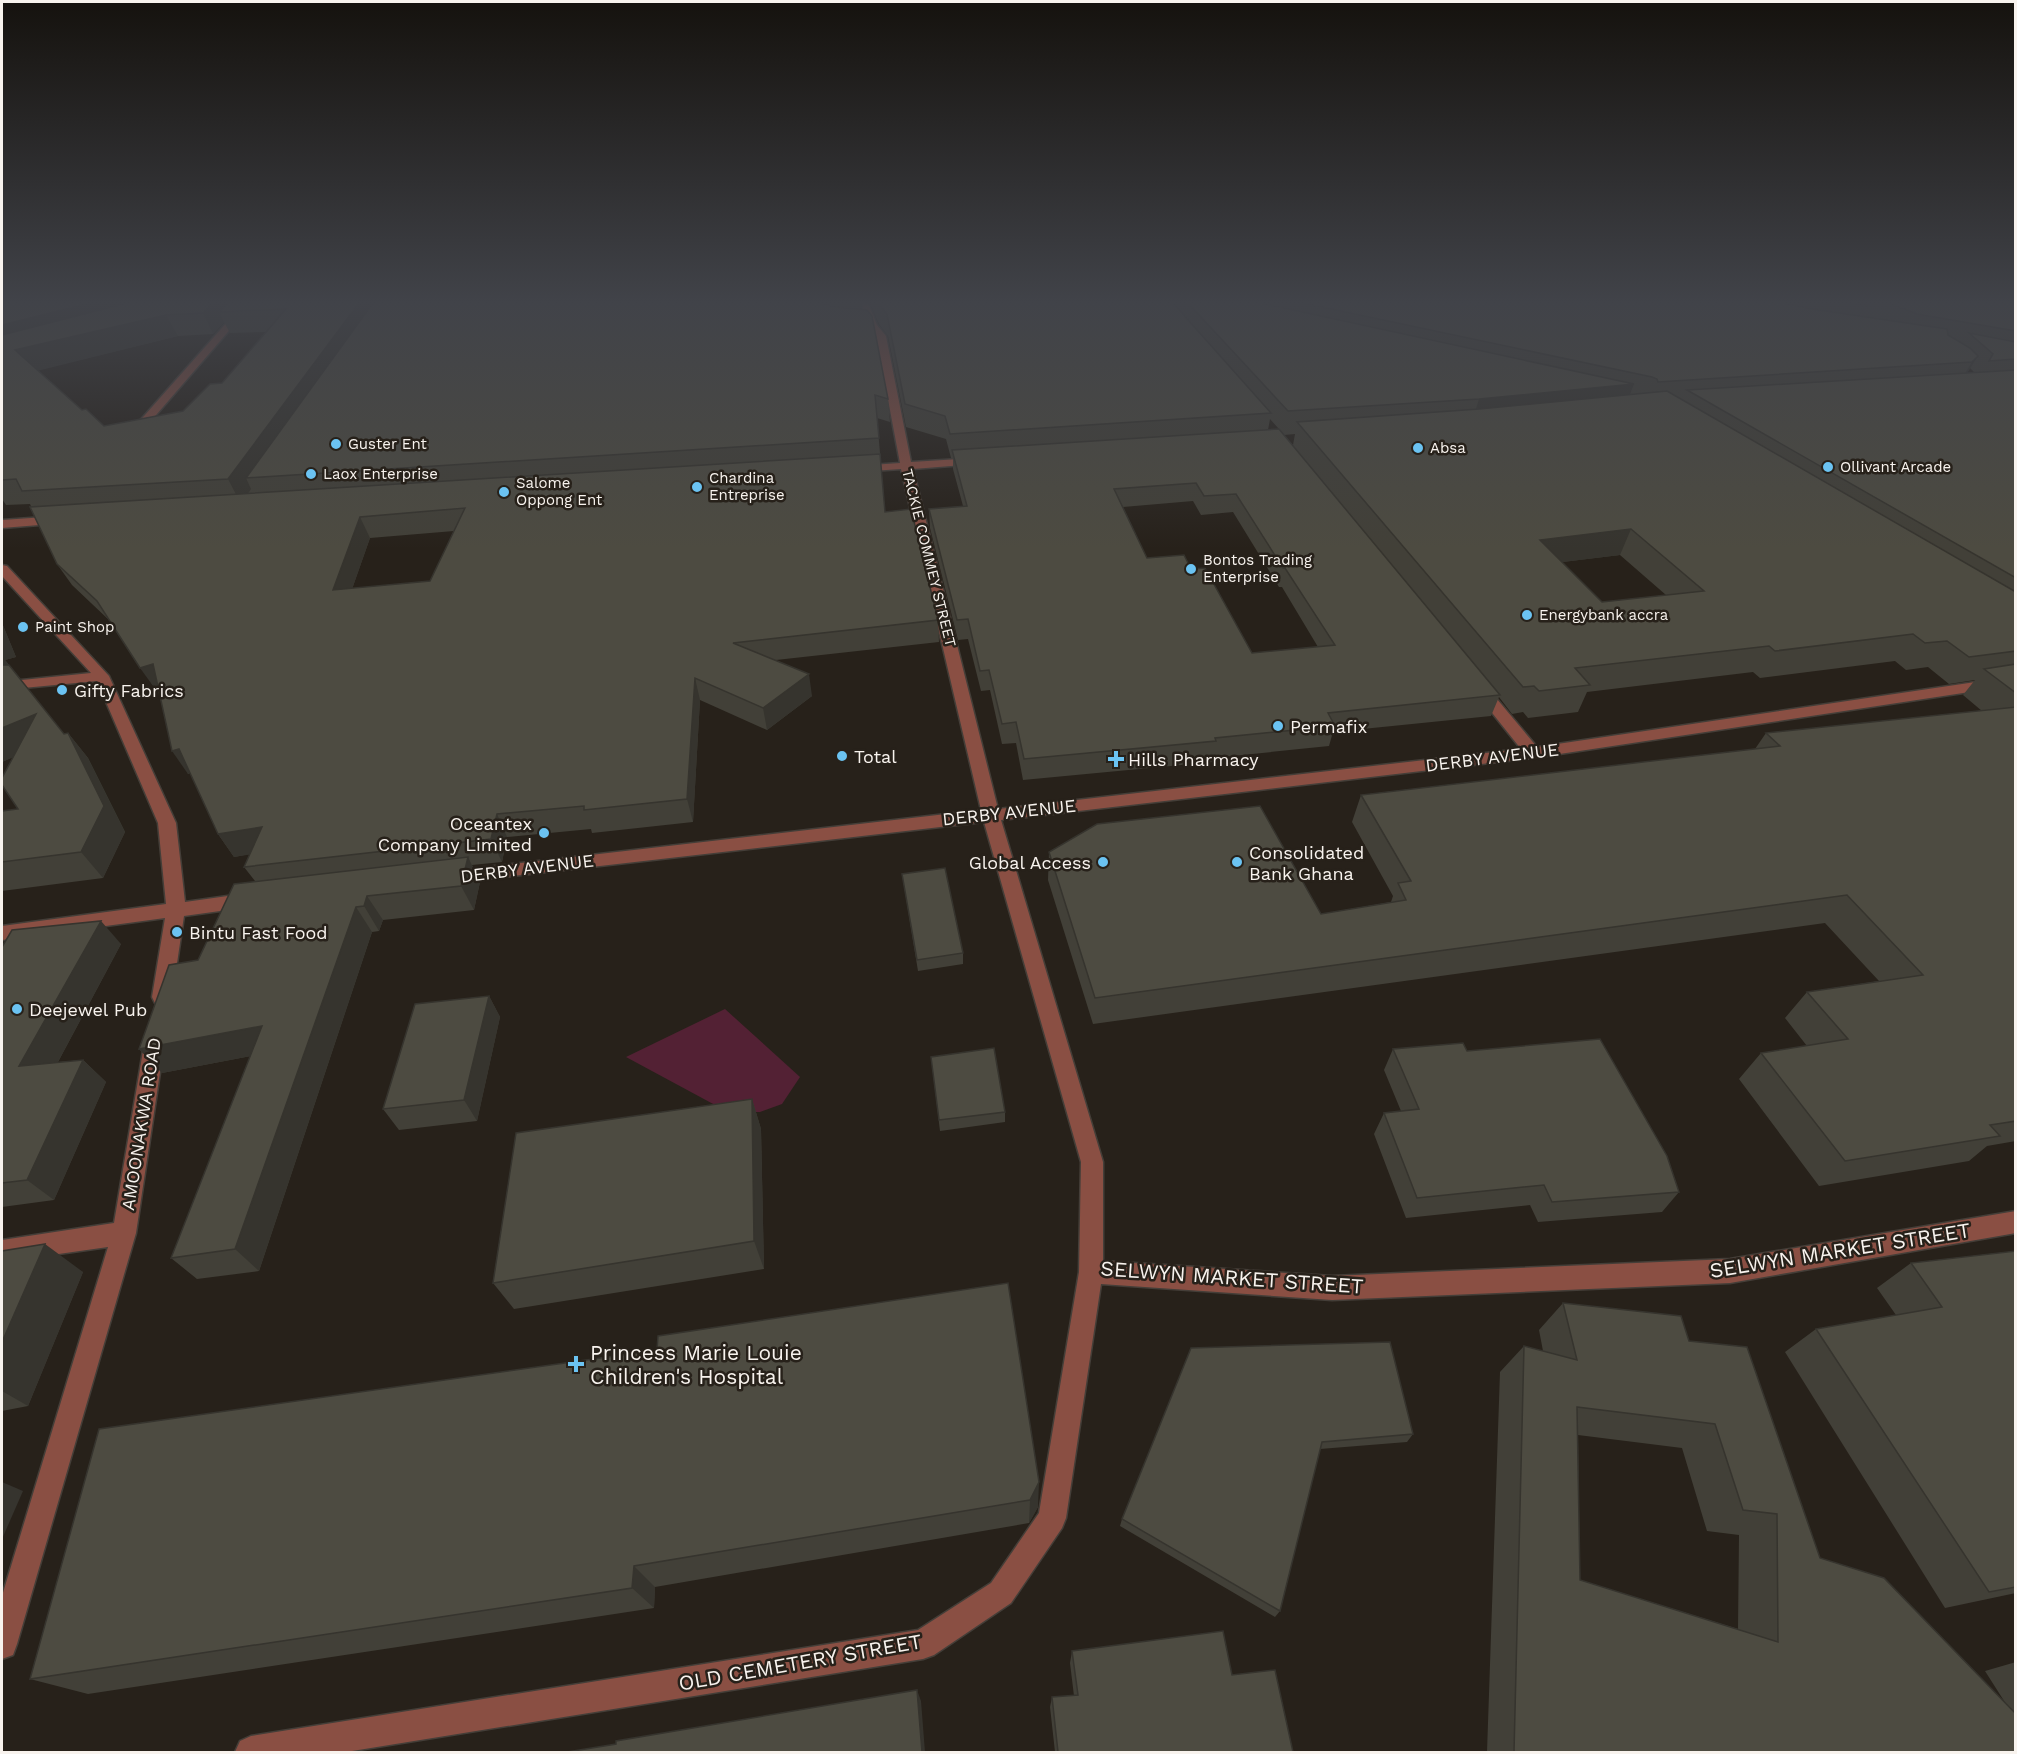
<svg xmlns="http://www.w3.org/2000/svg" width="2017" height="1754" viewBox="0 0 2017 1754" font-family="'Work Sans',sans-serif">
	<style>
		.green { fill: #532134 }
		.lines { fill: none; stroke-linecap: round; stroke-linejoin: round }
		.minor-casing { stroke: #443e38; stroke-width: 3 }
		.minor { fill: #8a4f43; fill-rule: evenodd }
		.wall { fill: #424038; fill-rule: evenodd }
		.shaded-wall { fill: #36342e }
		.building { fill: #4d4b41; stroke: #36342e; stroke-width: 1.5; fill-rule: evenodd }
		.poi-dot { fill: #6bc3f2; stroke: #27211a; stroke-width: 2 }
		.labels { text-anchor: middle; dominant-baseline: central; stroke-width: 5; stroke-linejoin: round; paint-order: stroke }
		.far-poi-label { font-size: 15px; fill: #f8f3ee; stroke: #27211a; text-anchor: start }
		.far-street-label { font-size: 15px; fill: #f8f3ee; stroke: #27211a }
		.poi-label { font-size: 18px; fill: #f8f3ee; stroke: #27211a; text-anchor: start }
		.street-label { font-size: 18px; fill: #f8f3ee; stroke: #27211a }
		.near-street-label { font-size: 21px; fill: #f8f3ee; stroke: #27211a }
		.near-poi-label { font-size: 21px; fill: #f8f3ee; stroke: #27211a; text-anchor: start }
	</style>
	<rect width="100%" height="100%" fill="#27211a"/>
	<!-- green -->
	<polygon class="green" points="725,1009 800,1077 782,1104 760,1112 728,1112 626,1057"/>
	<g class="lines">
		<!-- minor casing -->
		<g class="minor-casing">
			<g id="minor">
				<polygon points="244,303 253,303 137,437 129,437 129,433"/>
				<polygon points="859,303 868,303 877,325 886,336 911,462 976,458 982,461 976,464 913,469 998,809 1521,749 1473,689 1481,684 1486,686 1537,747 2016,676 2016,685 1533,758 1001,820 1103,1162 1103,1261 1332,1276 1730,1259 2016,1211 2016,1233 1730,1283 1332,1300 1101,1284 1066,1518 1062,1528 1011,1603 934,1655 923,1659 346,1752 235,1752 240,1741 251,1736 918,1630 991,1583 1039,1513 1079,1272 1081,1162 984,822 452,883 446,882 443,877 446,872 452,871 981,810 901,469 857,472 851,469 857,466 900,463 876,336 868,326"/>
				<polygon points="60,516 64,517 66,520 64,523 2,528 2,520"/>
				<polygon points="2,565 7,566 109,676 176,823 185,902 249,893 255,895 258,900 255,905 249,907 184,916 172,997 169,1003 162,1005 155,1003 152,997 165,918 2,940 2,926 166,904 158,823 97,681 2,690 2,682 91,673 2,576"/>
				<polygon points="155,1031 162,1033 165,1039 136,1233 17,1644 13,1655 2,1659 2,1596 108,1247 2,1262 2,1240 114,1223 145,1039 148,1033"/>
			</g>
		</g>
		<!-- minor -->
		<use href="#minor" class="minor"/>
	</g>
	<!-- wall -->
	<g class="wall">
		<path d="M2,303H862L863,310L888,399L890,422L877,418L885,512L938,620L939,642L776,660L812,696L767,730L700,700L693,822L592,833L591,829L507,837L502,862L472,865L480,882L474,910L383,920L379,931L372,932L259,1271L197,1279L171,1258L251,1056L162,1073L139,1049L198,960L255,881L244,867L250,854L234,857L218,834L190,773L188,774L158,689L156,690L110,621L72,585L57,564L30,504L6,505L2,499ZM224,322L230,333L267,332L222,383L183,411L104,426L82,410L38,370L178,336L213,334ZM454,531L430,581L352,589L370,538Z"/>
		<path d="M870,303H2016V1141L1987,1146L1969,1161L1819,1186L1739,1079L1761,1053L1807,1046L1785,1018L1807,992L1879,981L1825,923L1093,1024L1048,880L1049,852L1321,914L1391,902L1393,896L1352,822L1361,795L1755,749L1766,733L1982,711L1963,695L1975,680L1949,684L1928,667L1906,670L1895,661L1760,678L1753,672L1587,692L1578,712L1528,718L1523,712L1512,714L1499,697L1491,716L1333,732L1329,746L1213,758V762L1023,780L1016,743L1002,744L990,690L981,691L968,639L958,640L930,528L929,509L963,506L953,469V458H951L946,439L906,427L888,336L879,324ZM1970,368L1974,372L1967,373ZM1270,419L1279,429L1268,430ZM1295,434L1293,445L1284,435ZM1193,501L1201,515L1233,512L1279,587H1282L1318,647L1252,653L1191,569L1147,558L1123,507ZM1620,555L1666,595L1602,602L1562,562Z"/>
		<polygon points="2,623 16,657 5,660 64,734 68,733 88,758 125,832 103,878 2,891 2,811 18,809 13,757 2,762"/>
		<polygon points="902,874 963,953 963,964 918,971"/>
		<polygon points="121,944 58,1062 83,1060 106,1082 54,1200 2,1207 2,947"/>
		<polygon points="489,996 500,1017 477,1121 399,1130 383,1109"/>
		<polygon points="1393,1049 1467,1051 1679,1192 1662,1212 1538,1222 1530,1205 1406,1218 1374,1134 1384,1113 1401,1111 1384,1070"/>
		<polygon points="931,1057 1005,1112 1005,1122 940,1131"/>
		<polygon points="752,1099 761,1129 764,1269 514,1309 493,1283"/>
		<polygon points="2,1251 83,1272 28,1406 2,1411"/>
		<polygon points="2016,1251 2016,1593 1945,1608 1785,1352 1816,1329 1896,1315 1877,1288 1911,1263"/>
		<polygon points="1008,1283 1038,1507 1029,1523 655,1587 654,1608 88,1694 30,1679 657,1350"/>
		<path d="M1563,1303L1689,1341L1820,1558L2006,1704L1985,1671L2016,1662V1752H1487L1500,1372L1524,1346L1543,1351L1539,1330ZM1578,1435L1682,1448L1707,1531L1739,1535L1738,1629L1580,1580Z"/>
		<polygon points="1191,1348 1413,1434 1407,1442 1320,1449 1280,1611 1275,1617 1120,1526 1122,1519"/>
		<polygon points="1072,1651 1232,1675 1293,1752 1055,1752 1050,1707 1052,1697 1074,1696 1070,1663"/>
	</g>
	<!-- shaded-wall -->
	<g class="shaded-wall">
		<polygon points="90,303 185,303 2,350 2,325"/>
		<polygon points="212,303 241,303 219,312 224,322 213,334 203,313"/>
		<polygon points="359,303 382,303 246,478 251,489 241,504 228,479"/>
		<polygon points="166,315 178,336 29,373 15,350"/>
		<polygon points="1978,356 1964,378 1958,385 1972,362"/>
		<polygon points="1634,384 1625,407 1472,422 1479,399"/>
		<polygon points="360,517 370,538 344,612 333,590"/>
		<polygon points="1631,529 1620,555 1531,566 1540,540"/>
		<polygon points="2,623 16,657 5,660 20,678 2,680"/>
		<polygon points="153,664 168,686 156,690 140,668"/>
		<polygon points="809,674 812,696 767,730 763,708"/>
		<polygon points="695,678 700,700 693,822 687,799"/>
		<polygon points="36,714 56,739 2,762 2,728"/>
		<polygon points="68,733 88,758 125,832 103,878 81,852"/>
		<polygon points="179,749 195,771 188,774 172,751"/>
		<polygon points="497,814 507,837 502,862 491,839"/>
		<polygon points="262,827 277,850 234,857 218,834"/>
		<polygon points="468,857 480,882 474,910 461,886"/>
		<polygon points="367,896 383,920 379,931 364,906"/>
		<polygon points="356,907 372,932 259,1271 235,1249"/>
		<polygon points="101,921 121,944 44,1088 19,1066"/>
		<polygon points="489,996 500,1017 477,1121 464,1100"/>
		<polygon points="262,1026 282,1050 162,1073 139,1049"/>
		<polygon points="83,1060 106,1082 54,1200 27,1180"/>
		<polygon points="752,1099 761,1129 764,1269 754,1241"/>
		<polygon points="45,1244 83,1272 28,1406 2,1391 2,1342"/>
		<polygon points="2,1482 23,1491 2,1539"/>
		<polygon points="1039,1482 1038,1507 1029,1523 1030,1500"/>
		<polygon points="634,1566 655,1587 654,1608 632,1588"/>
		<polygon points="917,1690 921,1701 925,1752 922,1752"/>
	</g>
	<!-- building -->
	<g class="building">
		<polygon points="2,303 90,303 2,325"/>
		<polygon points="127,303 212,303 203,313 166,315 15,350 82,410 86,409 104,426 183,411 210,384 222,383 286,309 219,312 227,303 359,303 228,479 22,491 16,479 2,480 2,335"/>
		<polygon points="373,303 819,303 835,307 867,310 872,316 888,399 875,395 879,438 246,478"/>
		<polygon points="878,303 1173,303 1271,413 950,434 945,416 905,404 887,314"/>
		<polygon points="1188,303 1261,303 1634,384 1479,399 1288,411"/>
		<polygon points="1303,303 1783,303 1812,309 1947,329 1948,335 1970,348 1978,356 1972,362 1658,382 1657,379 1652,377"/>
		<polygon points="1851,303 1861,303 1869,306"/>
		<polygon points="1889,303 2016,303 2016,331 1917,314"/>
		<polygon points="1969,333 2016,342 2016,359 1989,361 1993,354"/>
		<polygon points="2016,370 2016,578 1687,390"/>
		<path d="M1667,391L2016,592V651L1969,657L1947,641L1925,643L1913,634L1775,651L1769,646L1575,668L1590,685L1539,691L1534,686L1523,687L1297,422L1479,409ZM1631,529L1704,591L1602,602L1540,540Z"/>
		<path d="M1279,429L1500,695L1328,713L1335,726L1215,738L1216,741L1024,759L1016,722L1002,724L989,670L980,671L968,619L957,620L929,509L967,506L952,450ZM1196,483L1204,496L1236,494L1283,568H1285L1335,645L1252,653L1205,568L1191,569L1184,555L1147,558L1114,489Z"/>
		<path d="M880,454L885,512L911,509L938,620L733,643L809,674L763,708L695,678L687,799L584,810V806L497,814L491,839L244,867L262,827L218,834L179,749L172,751L153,664L140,668L97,601L57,564L30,507ZM465,508L430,581L333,590L360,517Z"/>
		<polygon points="2016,664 2016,693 1984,669"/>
		<polygon points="2,665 9,665 64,734 68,733 104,806 81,852 2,862 2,811 18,809 2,785 2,778 36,714 2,728"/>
		<polygon points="2016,707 2016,1121 1990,1125 2000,1136 1845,1161 1761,1053 1848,1039 1807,992 1923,975 1847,895 1095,998 1049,852 1097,824 1260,806 1321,914 1406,900 1398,883 1411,881 1361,795 1780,746 1766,733"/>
		<polygon points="468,857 461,886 367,896 364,906 356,907 235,1249 171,1258 262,1026 139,1049 169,965 198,960 234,884"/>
		<polygon points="945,868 963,953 917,960 902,874"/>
		<polygon points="101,921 19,1066 83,1060 27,1180 2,1183 2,947 12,930"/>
		<polygon points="489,996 464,1100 383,1109 415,1004"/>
		<polygon points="1600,1039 1667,1156 1679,1192 1552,1202 1544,1185 1417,1198 1384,1113 1419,1109 1393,1049 1463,1043 1467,1051"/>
		<polygon points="994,1048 1005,1112 939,1120 931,1057"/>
		<polygon points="752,1099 754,1241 493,1283 516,1133"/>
		<polygon points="45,1244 2,1342 2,1251"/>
		<polygon points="2016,1251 2016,1587 1989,1592 1816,1329 1942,1307 1911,1263"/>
		<polygon points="1008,1283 1039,1482 1030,1500 634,1566 632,1588 30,1679 99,1429 657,1350 658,1336"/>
		<path d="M1563,1303L1681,1316L1689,1341L1747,1347L1820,1558L1884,1578L2016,1714V1752H1514L1524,1346L1577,1360ZM1577,1407L1715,1424L1743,1510L1777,1514L1778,1642L1580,1580Z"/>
		<polygon points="1390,1342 1413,1434 1322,1442 1280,1611 1122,1519 1191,1348"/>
		<polygon points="1223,1631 1232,1675 1275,1670 1293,1752 1058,1752 1052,1697 1078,1695 1072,1651"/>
		<polygon points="917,1690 922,1752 567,1752 616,1744 616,1741"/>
	</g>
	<!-- sky -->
	<linearGradient id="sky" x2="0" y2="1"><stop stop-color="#15120e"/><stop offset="0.55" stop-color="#414349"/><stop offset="1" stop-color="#414349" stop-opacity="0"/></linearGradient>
	<rect width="2017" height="549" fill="url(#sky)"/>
	<!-- markers -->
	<g class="poi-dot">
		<circle cx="336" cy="444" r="6"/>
		<circle cx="1418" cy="448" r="6"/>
		<circle cx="1828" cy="467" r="6"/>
		<circle cx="311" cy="474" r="6"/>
		<circle cx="697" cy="487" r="6"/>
		<circle cx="504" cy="492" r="6"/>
		<circle cx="1191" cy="569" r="6"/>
		<circle cx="1527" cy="615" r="6"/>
		<circle cx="23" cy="627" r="6"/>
		<circle cx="62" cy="690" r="6"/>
		<circle cx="1278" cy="726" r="6"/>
		<circle cx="842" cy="756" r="6"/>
		<path d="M1113 750h6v6h6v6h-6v6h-6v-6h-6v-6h6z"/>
		<circle cx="544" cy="833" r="6"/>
		<circle cx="1103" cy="862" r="6"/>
		<circle cx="1237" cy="862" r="6"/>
		<circle cx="177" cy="932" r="6"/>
		<circle cx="17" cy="1009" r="6"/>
		<path d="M573 1355h6v6h6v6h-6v6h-6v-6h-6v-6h6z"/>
	</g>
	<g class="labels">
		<!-- far-poi labels -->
		<g class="far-poi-label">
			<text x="348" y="444">Guster Ent</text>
			<text x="1430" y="448">Absa</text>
			<text x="1840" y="467">Ollivant Arcade</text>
			<text x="323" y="474">Laox Enterprise</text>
			<text x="709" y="478">Chardina<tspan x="709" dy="17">Entreprise</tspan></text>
			<text x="516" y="483">Salome<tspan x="516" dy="17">Oppong Ent</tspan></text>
			<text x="1203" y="560">Bontos Trading<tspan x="1203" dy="17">Enterprise</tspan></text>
			<text x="1539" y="615">Energybank accra</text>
			<text x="35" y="627">Paint Shop</text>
		</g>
		<!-- far-street labels -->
		<g class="far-street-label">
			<text transform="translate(929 558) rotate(76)">TACKIE COMMEY STREET</text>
		</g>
		<!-- poi labels -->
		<g class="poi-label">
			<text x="74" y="690">Gifty Fabrics</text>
			<text x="1290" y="726">Permafix</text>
			<text x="854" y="756">Total</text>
			<text x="1128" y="759">Hills Pharmacy</text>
			<text x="532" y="823" text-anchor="end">Oceantex<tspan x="532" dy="21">Company Limited</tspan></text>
			<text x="1249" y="852">Consolidated<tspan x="1249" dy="21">Bank Ghana</tspan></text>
			<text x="1091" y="862" text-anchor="end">Global Access</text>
			<text x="189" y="932">Bintu Fast Food</text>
			<text x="29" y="1009">Deejewel Pub</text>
		</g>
		<!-- street labels -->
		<g class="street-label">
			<text transform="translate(1492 757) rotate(-7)">DERBY AVENUE</text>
			<text transform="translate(1009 812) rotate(-6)">DERBY AVENUE</text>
			<text transform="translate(527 868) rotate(-7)">DERBY AVENUE</text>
			<text transform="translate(141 1124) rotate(-81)">AMOONAKWA ROAD</text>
		</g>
		<!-- near-street labels -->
		<g class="near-street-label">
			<text transform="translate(1840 1250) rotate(-9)">SELWYN MARKET STREET</text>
			<text transform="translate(1232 1277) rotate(4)">SELWYN MARKET STREET</text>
			<text transform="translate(800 1662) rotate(-10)">OLD CEMETERY STREET</text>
		</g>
		<!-- near-poi labels -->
		<g class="near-poi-label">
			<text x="590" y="1352">Princess Marie Louie<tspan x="590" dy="24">Children's Hospital</tspan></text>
		</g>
	</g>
	<!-- border -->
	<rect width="2017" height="1754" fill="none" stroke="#f8f3ee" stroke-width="6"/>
</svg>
